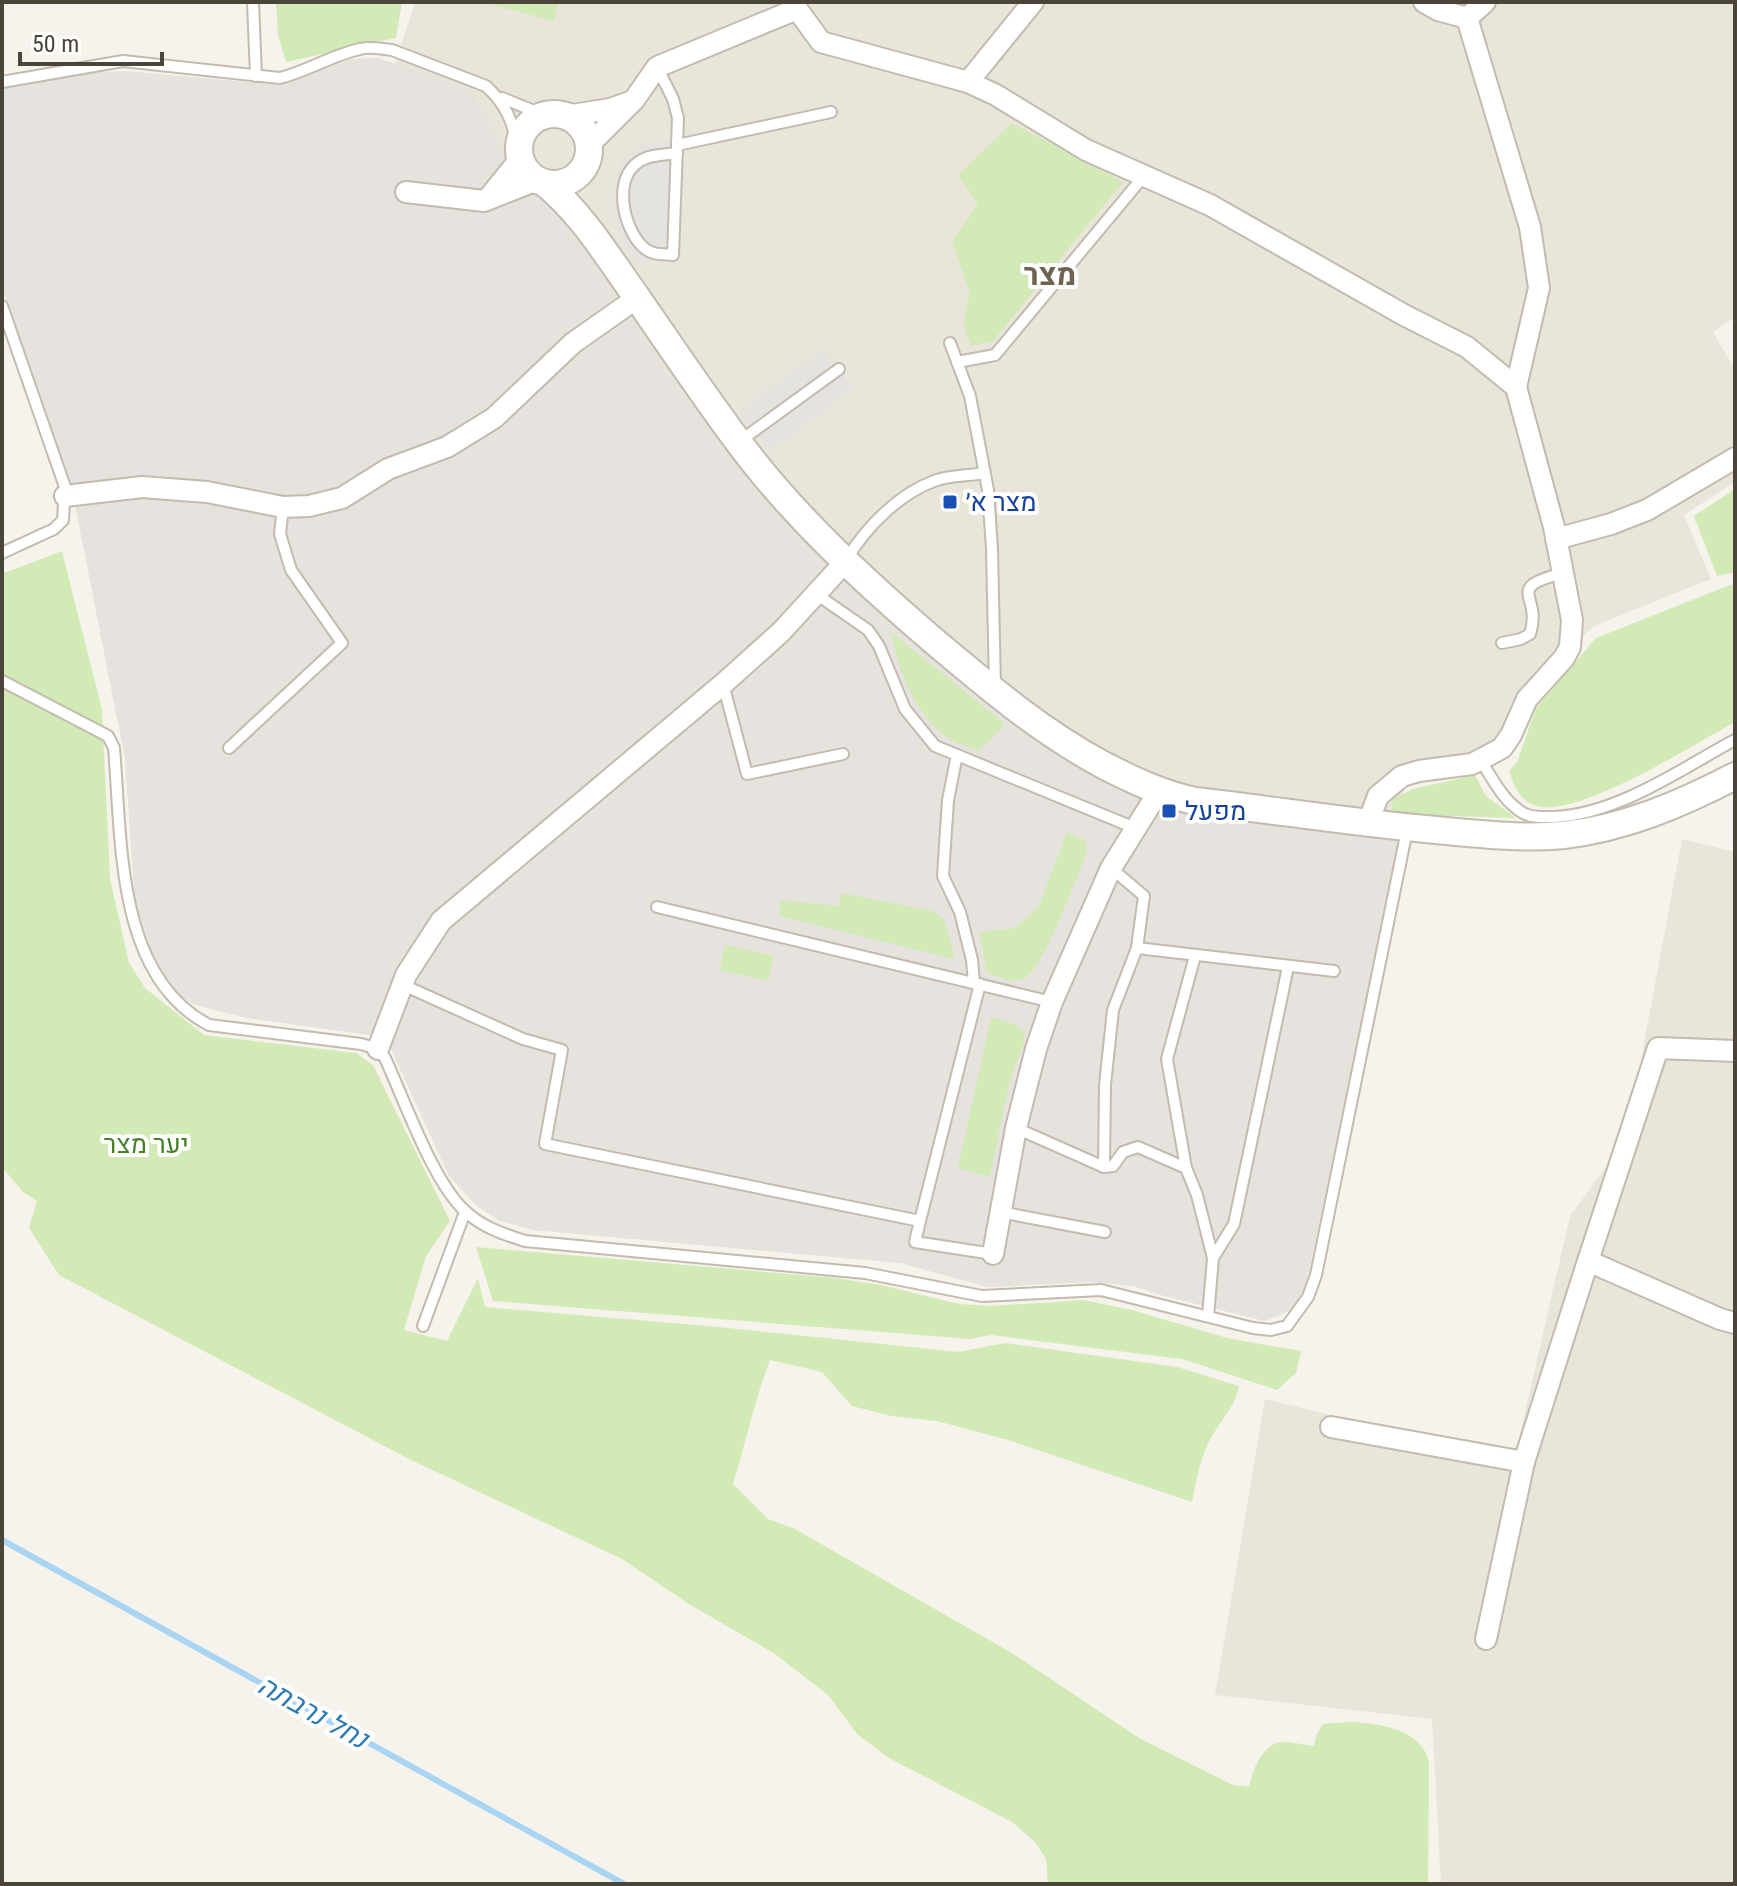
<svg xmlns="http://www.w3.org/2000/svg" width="1737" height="1886" viewBox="0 0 1737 1886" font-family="'Roboto Condensed',Heebo,sans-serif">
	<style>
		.residential { fill: #eae5da }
		.industrial { fill: #e6e2dd }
		.green { fill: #d2eab5 }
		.parking { fill: #e5e3e0 }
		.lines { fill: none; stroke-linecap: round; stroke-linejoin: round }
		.stream { stroke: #a9d4f2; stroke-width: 6 }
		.service-casing { stroke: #c2bbae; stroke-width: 14 }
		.minor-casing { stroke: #c2bbae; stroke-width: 24 }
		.tertiary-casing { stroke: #c2bbae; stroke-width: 30 }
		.service { stroke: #fff; stroke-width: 10 }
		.minor { stroke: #fff; stroke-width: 20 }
		.tertiary { stroke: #fff; stroke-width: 26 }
		.transit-dot { fill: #1a4fb4; stroke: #fff; stroke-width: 3 }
		.labels { text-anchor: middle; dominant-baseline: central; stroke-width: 8; stroke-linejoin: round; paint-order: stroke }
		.transit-label { font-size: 26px; fill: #164399; stroke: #fff; text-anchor: start }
		.park-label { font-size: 26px; fill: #4a7f2a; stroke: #fff }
		.water-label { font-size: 28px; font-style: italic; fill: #2e7ab2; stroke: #fff }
		.quarter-label { font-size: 30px; font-weight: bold; fill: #6e6250; stroke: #fff }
	</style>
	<rect width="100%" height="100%" fill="#f6f3ec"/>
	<!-- residential -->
	<g class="residential">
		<polygon points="415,2 1735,2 1735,317 1713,332 1735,370 1735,482 1684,515 1711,579 1594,626 1512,703 1498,741 1476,760 1404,780 1396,864 1388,903 1305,1287 1291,1310 1265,1321 1161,1295 1134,1286 1091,1282 987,1287 901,1263 534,1230 500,1221 477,1206 449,1176 391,1049 370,1035 247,1018 195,1005 178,994 135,901 125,758 71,484 2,287 2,87 125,71 279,85 351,59 378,58 395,64"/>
		<polygon points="1682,839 1735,852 1735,1884 1441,1884 1432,1719 1215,1695 1265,1399 1514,1460 1570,1216 1626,1140"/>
	</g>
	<!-- industrial -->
	<polygon class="industrial" points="378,58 455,83 474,95 503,150 553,202 674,384 745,469 901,628 1003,715 1124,792 1185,813 1399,839 1312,1258 1305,1287 1291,1310 1265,1321 1161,1295 1134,1286 1091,1282 987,1287 901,1263 534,1230 500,1221 477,1206 449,1176 391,1049 370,1035 247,1018 195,1005 178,994 154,960 135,901 125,758 71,484 2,287 2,87 68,74 125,71 279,85 351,59"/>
	<!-- green -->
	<g class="green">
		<polygon points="276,2 402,2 396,38 286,62 278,35"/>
		<polygon points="482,2 559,2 554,21"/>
		<polygon points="1012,123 1123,182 993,341 971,346 963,323 970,293 952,242 978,204 958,175"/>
		<polygon points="1735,489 1735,572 1717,576 1694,516"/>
		<path d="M62,551L102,710L110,879L129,963L145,988L204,1035L356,1053L373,1065L450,1221L426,1256L404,1330L447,1341L478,1278L485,1307L708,1326L959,1352L1005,1343L1177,1367L1239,1386C1236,1407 1216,1425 1207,1446C1199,1463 1196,1484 1192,1502L1008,1440L937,1421L891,1416L852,1406L822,1372L770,1360C754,1401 746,1443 733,1484L768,1519L795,1529L1012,1653L1139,1738L1233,1785L1249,1787C1253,1768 1264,1739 1288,1742C1297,1743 1305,1745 1314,1746L1316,1736L1323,1724C1355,1719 1421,1722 1429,1762L1428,1884H1048L1046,1859L1035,1842L1012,1822L889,1758L857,1734L829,1696L775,1654L689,1604L622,1559L411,1460L59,1275L29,1228L37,1201L23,1192L2,1167V574Z"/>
		<path d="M1735,583V722C1696,743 1573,822 1533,805C1518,798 1514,785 1509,771L1517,762L1536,708L1596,638Z"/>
		<path d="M891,632L1005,724L979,751C969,747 954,743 945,736C914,712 898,669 891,632Z"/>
		<polygon points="1475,775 1486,796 1516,818 1391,814 1393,799 1413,789"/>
		<path d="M1067,832L1086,841V855C1076,878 1042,972 1024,979C1012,984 999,977 987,973L979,932L1015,928L1039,906Z"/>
		<polygon points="841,893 933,911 944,919 955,959 779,916 780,900 839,906"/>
		<polygon points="725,945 774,956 768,981 720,970"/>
		<polygon points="991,1017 1017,1025 1025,1034 1024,1044 1010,1079 990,1177 958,1168"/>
		<polygon points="476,1247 836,1278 881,1285 959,1304 991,1306 1084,1300 1132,1310 1227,1338 1301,1351 1296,1373 1277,1390 1182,1359 991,1335 970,1339 493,1301"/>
	</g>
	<!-- parking -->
	<g class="parking">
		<polygon points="687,137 678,258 638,263 625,246 615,223 616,176 625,157 641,146"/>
		<polygon points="823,349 853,388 770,452 740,412"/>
	</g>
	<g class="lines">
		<!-- stream -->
		<polyline class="stream" points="2,1540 624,1884"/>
		<!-- service casing -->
		<g class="service-casing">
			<g id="service">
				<polyline points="253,2 256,76"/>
				<path d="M657,67L673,99L678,118L673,255C662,254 651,255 643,247C623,228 612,178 640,161C650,154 665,155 677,153"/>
				<path d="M2,82L123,61L280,78C308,71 332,55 360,49C370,46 382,49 392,50L486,86C506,104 513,122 518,148"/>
				<polyline points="502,98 544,115"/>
				<polyline points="677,145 831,112"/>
				<polyline points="2,306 65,487 63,520 54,529 2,553"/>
				<polyline points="950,343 970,396 988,490 992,549 995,687"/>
				<polyline points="957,362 995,355 1143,177"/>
				<polyline points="740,441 839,369"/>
				<path d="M847,559C866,527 899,494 934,481C949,475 969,476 984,473"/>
				<polyline points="816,594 868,630 879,646 905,709 935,746 1135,828"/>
				<path d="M1502,643L1521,639L1530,634C1543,594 1502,589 1563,573"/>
				<path d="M2,681L108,736L114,748C122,839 115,976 209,1025L361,1044L378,1049L385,1058C404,1099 433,1182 465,1211C482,1227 503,1234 525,1241L865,1273L982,1296L1101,1290L1253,1328L1271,1330L1287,1326L1308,1297L1316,1275L1407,830"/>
				<polyline points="723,684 747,774 843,754"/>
				<polyline points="229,748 342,643 291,570 280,534 283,507"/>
				<polyline points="957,755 948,800 943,876 960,912 972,960 974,983"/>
				<path d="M1481,761C1493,779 1503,801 1523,813C1532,818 1544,817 1554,817C1618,814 1679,770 1735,740"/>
				<polyline points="657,907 1052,1002"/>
				<polyline points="1137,948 1334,971"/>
				<polyline points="1195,956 1167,1059 1186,1168 1197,1195 1213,1258"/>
				<polyline points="403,985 523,1039 562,1050 545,1144 920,1221 915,1242 993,1254"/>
				<polyline points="1016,1128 1104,1167 1113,1166 1123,1152 1138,1147 1186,1168"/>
				<polyline points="1104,1167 1105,1085 1113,1010 1137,948 1144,896 1111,868"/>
				<polyline points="1000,1212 1105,1232"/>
				<polyline points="920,1221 980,984"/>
				<polyline points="1208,1316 1213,1258 1234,1224 1288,967"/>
				<polyline points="423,1326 465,1212"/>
			</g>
		</g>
		<!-- minor casing -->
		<g class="minor-casing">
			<g id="minor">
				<polyline points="1424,2 1438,10 1467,18"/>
				<polyline points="1485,2 1467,18 1530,227 1539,288 1516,387"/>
				<polyline points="797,9 821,42 968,82 996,95 1086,150 1210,205 1404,315 1467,347 1516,387 1554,527 1572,620 1570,647 1564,658 1527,699 1511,735 1502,748 1472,764 1419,771 1402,776 1378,796 1368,823"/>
				<polyline points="968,82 1033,2"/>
				<polyline points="566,116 610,109 630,102"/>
				<polyline points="589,145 634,100 657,67 797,9 795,2"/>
				<polyline points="406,192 484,201 537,180"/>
				<polyline points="490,196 520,159"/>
				<polyline points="65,496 142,487 207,492 283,507 309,506 342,498 388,469 447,447 494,418 573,343 637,298"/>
				<polyline points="1556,539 1611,524 1647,510 1735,458"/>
				<polyline points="378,1049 406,975 441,921 723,684 781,632 846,561"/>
				<polyline points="993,1254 1016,1128 1036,1049 1052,1002 1111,868 1159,791"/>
				<polyline points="1588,1261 1658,1048 1735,1051"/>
				<polyline points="1331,1427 1524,1462"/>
				<polyline points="1486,1639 1524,1462 1588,1261 1720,1319 1735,1323"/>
			</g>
		</g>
		<!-- tertiary casing -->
		<g class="tertiary-casing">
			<g id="tertiary">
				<circle cx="554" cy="149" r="35"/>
				<path d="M546,184C583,215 608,257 636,296C669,344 702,393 737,440C792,515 864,581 935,642C991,689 1040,731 1105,766C1135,781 1162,794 1195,801C1275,810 1355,823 1436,830C1478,834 1522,839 1564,835C1625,828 1681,804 1735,776"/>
			</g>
		</g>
		<!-- service -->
		<use href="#service" class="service"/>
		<!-- minor -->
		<use href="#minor" class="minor"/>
		<!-- tertiary -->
		<use href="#tertiary" class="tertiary"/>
	</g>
	<!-- markers -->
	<g class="transit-dot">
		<rect x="942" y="494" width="16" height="16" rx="4"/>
		<rect x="1161" y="803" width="16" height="16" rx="4"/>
	</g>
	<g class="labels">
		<!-- transit labels -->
		<g class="transit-label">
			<text x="966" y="502">מצר א׳</text>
			<text x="1185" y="811">מפעל</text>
		</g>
		<!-- park labels -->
		<g class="park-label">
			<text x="146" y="1144">יער מצר</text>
		</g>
		<!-- water labels -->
		<g class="water-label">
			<text transform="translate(313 1712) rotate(29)">נחל נרבתה</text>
		</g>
		<!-- quarter labels -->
		<g class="quarter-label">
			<text x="1050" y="274">מצר</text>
		</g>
	</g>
	<!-- border -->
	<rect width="1737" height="1886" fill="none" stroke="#4b4439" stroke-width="8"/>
	<!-- scale -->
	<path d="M20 52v12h142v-12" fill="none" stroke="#4b4439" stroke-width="4"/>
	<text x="32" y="52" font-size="24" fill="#4b4439" stroke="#ffffff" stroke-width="6" paint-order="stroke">50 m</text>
</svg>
